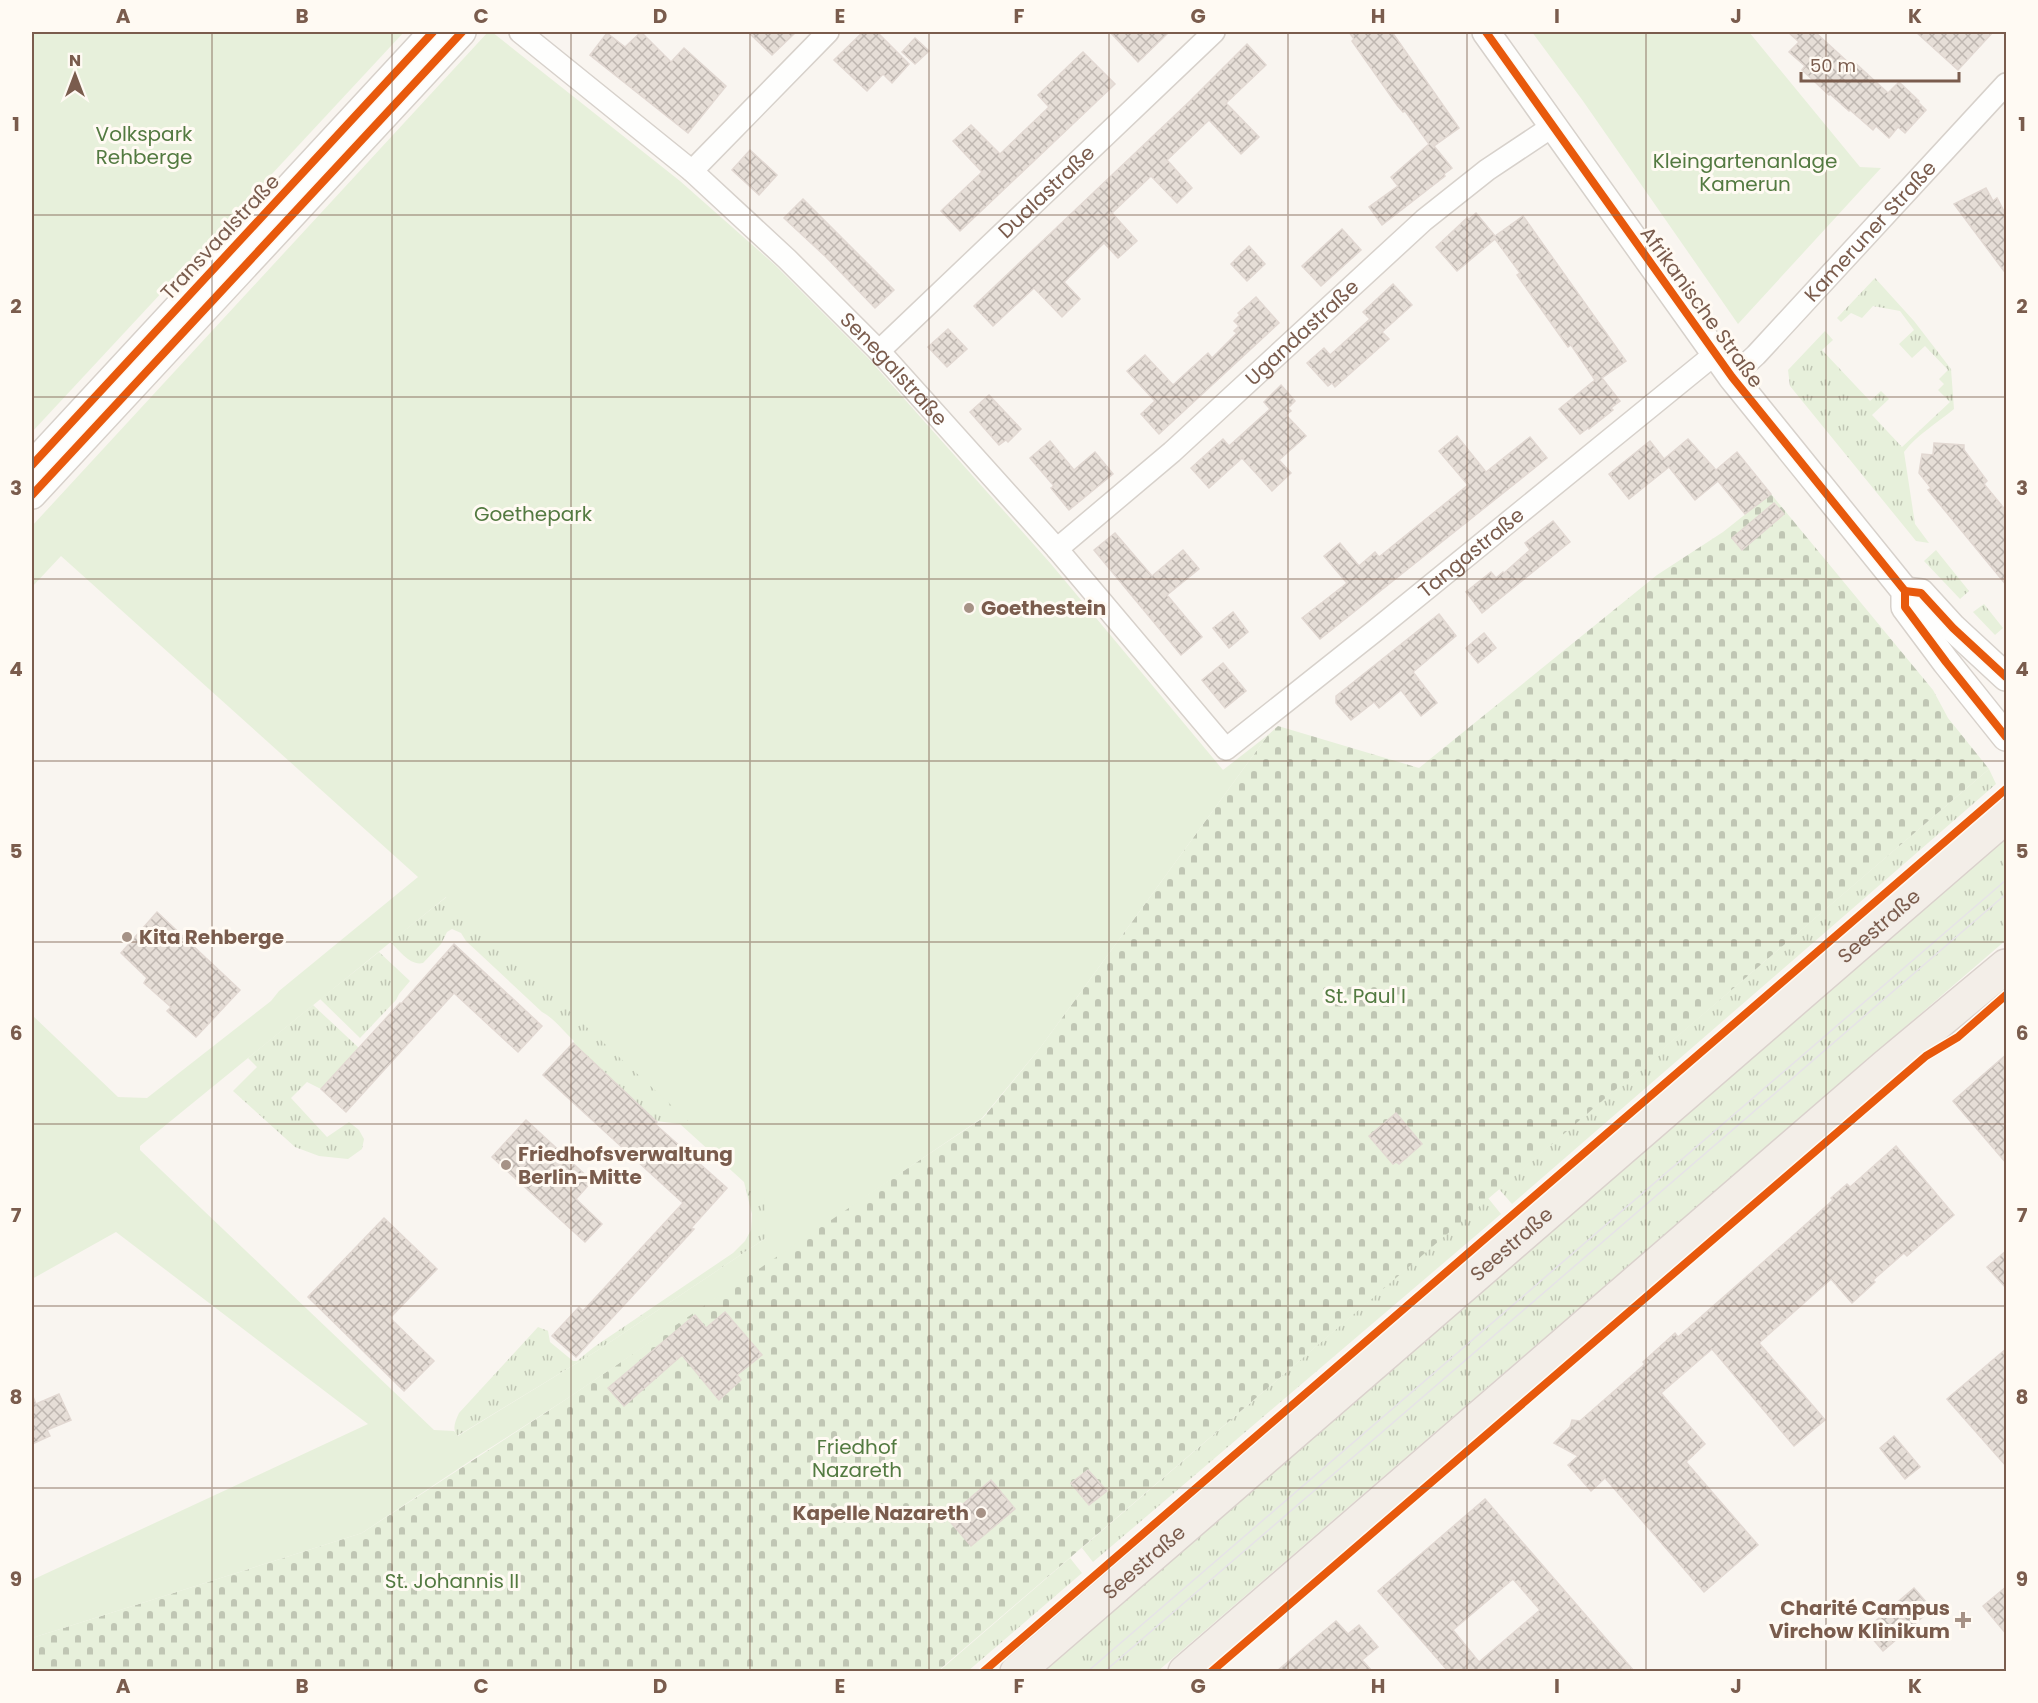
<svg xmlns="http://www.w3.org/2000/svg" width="2038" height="1703" viewBox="0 0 2038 1703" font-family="Poppins,sans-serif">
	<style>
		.grass { fill: url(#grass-tufts) }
		.cemetery { fill: url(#cemetery-stones) }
		.green { fill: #e7f0db; fill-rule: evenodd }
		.building { fill: url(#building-cross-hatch); stroke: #e2d8d2; stroke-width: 1.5; fill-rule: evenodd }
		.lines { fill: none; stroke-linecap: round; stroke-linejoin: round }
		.minor-casing { stroke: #d7d1cb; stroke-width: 24 }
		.tertiary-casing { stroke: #d7d1cb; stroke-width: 30 }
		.primary-casing { stroke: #dad1cc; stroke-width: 36 }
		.minor { stroke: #fefefd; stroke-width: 21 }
		.tertiary { stroke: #fefefd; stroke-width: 27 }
		.primary { stroke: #f3eee8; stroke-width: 33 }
		.tram { stroke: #e6e3e7; stroke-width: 1.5 }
		.cycleway-casing { stroke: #fffaf3; stroke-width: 11 }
		.cycleway { stroke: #e8590c; stroke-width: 8 }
		.grid { fill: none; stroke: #7a5c4d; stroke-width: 1.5; stroke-opacity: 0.55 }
		.poi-dot { fill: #a69286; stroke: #fffaf3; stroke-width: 2 }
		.labels { text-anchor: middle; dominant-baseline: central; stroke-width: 6; stroke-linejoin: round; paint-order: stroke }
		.park-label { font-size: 20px; fill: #537a41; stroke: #fffaf3 }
		.street-label { font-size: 20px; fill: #7a5c4d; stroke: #fffaf3 }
		.poi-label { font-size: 20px; font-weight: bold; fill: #7a5c4d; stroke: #fffaf3; text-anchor: start }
		.neatline { fill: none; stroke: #7a5c4d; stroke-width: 2 }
		.grid-label { font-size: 20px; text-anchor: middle; font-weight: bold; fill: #7a5c4d }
	</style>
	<defs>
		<pattern id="grass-tufts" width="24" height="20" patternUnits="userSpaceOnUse" patternTransform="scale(1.5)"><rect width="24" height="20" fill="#e7f0db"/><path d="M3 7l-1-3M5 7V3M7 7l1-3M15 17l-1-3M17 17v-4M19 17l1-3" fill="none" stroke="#c0c6b4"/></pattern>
		<pattern id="cemetery-stones" width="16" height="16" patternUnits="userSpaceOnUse" patternTransform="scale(1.5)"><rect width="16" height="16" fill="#e7f0db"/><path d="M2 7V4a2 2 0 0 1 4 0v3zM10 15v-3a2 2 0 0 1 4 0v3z" fill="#c0c6b4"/></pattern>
		<pattern id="building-cross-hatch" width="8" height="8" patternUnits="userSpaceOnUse" patternTransform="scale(1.5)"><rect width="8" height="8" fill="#e6ded7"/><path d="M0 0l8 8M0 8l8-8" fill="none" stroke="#bfb7b1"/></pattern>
	</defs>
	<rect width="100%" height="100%" fill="#f9f5f0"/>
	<!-- grass -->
	<g class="grass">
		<path d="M1875,278L1914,321L1951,369L1954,409C1937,423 1917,435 1904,452L1915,524L1929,543L1916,541L1790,386L1788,370L1825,331L1833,340L1822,350L1870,401L1881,391L1889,399L1872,415L1902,447L1950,402L1938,390L1944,384L1939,379L1948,370L1925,346L1912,358L1899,344L1914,330L1900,311L1873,306L1862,318L1851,313L1841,322L1837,318Z"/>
		<polygon points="1936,550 1969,591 1960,599 1924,561"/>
		<polygon points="1984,604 2003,628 1995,635 1973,612"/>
		<polygon points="1989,769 1996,784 1512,1204 1499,1189"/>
		<polygon points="2006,834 2006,940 1158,1671 1036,1672"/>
		<path d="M459,887L786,1128L766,1238L595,1352L457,1436C452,1428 455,1422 459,1413L538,1327L548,1331L550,1342L573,1361H577L594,1347L733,1253L745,1241L751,1230L752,1214L744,1182L680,1124L656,1121L573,1043L574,1041C563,1031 555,1019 542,1012L466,941L461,933L452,929L447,932L441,944L423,963C410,966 400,951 390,942Z"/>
		<polygon points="379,952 410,981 399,994 396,1000 360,1038 320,999"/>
		<polygon points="313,1005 359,1048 321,1089 307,1082 291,1098 327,1137 349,1122 359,1130 364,1139 362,1149 348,1159 319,1156 295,1147 233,1091 257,1067 248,1058"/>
		<polygon points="1488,1198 1501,1214 1093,1562 1082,1548"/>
		<polygon points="1070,1558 1082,1573 968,1671 938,1672"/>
	</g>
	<!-- cemetery -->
	<polygon class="cemetery" points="1771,494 1933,690 1948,718 1989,769 938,1671 32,1672 32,1638 362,1533 568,1398 810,1233 983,1118 1040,1048 1268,735 1278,726 1419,768 1657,575 1723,532"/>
	<!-- green -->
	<g class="green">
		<polygon points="32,32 404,32 32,432"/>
		<path d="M488,32H492L680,181L775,265L868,358L1051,564L1223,770L1268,735L1040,1048L982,1118L568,1398L479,1455L362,1533L32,1638V1580L368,1424L116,1232L32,1279V1015L118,1097L147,1098L271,1001L279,991L418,877L61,556L32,587V526ZM446,897L764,1191L766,1238L595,1352L458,1436L454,1431L434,1430L140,1150V1146Z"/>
		<polygon points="1532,32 1749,32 1860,167 1881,168 1738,324 1583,101"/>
	</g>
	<!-- building -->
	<g class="building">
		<polygon points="641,32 671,62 684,48 726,86 688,133 590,55 607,33 625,47"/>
		<polygon points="748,32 796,32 772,55"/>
		<polygon points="863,32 877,32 909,64 892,83 883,74 867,91 834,60"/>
		<polygon points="1110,32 1169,32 1138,62"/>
		<polygon points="1349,32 1392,32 1459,128 1434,146 1452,168 1444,174 1445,176 1382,225 1369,207 1398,186 1391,177 1429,144 1405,111 1403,112 1397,105 1352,41 1354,39"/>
		<polygon points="1788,32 1815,32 1850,64 1853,61 1888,93 1899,82 1919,101 1918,102 1926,110 1905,133 1898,127 1889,138 1876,126 1873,130 1850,110 1849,111 1830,94 1829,95 1802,70 1805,66 1789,52 1799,42"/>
		<polygon points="1916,32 1993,32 1958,70"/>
		<polygon points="915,38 929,51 915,64 902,52"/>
		<polygon points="1247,44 1266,65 1226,103 1259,137 1241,154 1209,120 1167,160 1192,188 1177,203 1151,176 1112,213 1137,241 1118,258 1104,243 1064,282 1080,299 1062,317 1034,288 993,326 974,306 1190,101"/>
		<polygon points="1083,52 1115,84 960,231 941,211 982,172 953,141 971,125 1000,154 1049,107 1038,95"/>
		<polygon points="750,150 777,175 759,195 732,170"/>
		<polygon points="1986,188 1993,201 1997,198 2007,217 2007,275 1954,204"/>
		<polygon points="803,199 894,290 875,308 826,257 784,218"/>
		<polygon points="1476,213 1495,236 1523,216 1626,361 1602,378 1620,401 1611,408 1613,410 1589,429 1588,428 1580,434 1559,409 1595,380 1571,345 1568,347 1517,275 1520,273 1495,239 1457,271 1436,247 1467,218 1469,219"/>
		<polygon points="1342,229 1361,250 1321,286 1302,266"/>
		<polygon points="1249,246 1265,264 1247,281 1231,264"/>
		<polygon points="1393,284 1412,305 1382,332 1389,339 1335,387 1332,383 1328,386 1307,363 1324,348 1330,355 1370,319 1363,312"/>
		<polygon points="1256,297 1279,323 1159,434 1141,414 1155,401 1127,371 1145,355 1173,385 1208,353 1212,358 1237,333 1234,331 1239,326 1234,321 1240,315 1238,313"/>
		<polygon points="948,329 967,349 947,367 928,347"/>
		<polygon points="1281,385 1295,401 1288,408 1291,411 1286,415 1306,436 1279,460 1291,473 1272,491 1242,458 1209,488 1191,468 1223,439 1229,446 1270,409 1264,402"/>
		<polygon points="989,395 1021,429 1008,442 1006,440 999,445 970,412"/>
		<polygon points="1457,436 1486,472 1530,437 1547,458 1320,639 1302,618 1347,583 1324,556 1340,543 1359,566 1375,552 1379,557 1468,485 1439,451"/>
		<polygon points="1688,439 1716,470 1737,452 1771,494 1745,514 1718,481 1695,500 1669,467 1629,499 1609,474 1650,441 1664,459"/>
		<polygon points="1050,441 1074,470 1095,452 1113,474 1069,510 1051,488 1054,486 1030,458"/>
		<polygon points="1934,443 1964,445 1964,450 1987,481 1984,484 2007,512 2007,586 1928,490 1931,488 1919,473 1922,454 1933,455"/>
		<polygon points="1774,503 1784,514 1742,550 1732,538"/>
		<polygon points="1553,521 1570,542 1482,613 1466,592 1491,572 1496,578 1503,572 1504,573 1530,550 1525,543"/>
		<polygon points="1115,533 1152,576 1183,550 1199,569 1167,595 1202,637 1181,655 1094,550"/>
		<polygon points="1233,612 1248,632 1229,648 1213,628"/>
		<polygon points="1439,614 1456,636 1413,672 1437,703 1421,716 1401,690 1379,708 1374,702 1351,720 1336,703 1336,696"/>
		<polygon points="1484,633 1496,648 1478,663 1466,648"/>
		<polygon points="1223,663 1246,691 1225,708 1202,680"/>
		<polygon points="157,912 240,990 196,1037 167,1011 171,1007 144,983 147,978 121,953"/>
		<polygon points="454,944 542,1026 518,1052 454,993 346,1112 321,1089 400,1003 401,1004"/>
		<polygon points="573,1043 657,1122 655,1124 727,1188 691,1228 694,1229 576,1357 552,1336 579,1307 583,1311 683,1203 543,1075"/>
		<polygon points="2007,1054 2007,1164 1953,1101"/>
		<polygon points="1396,1113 1422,1144 1399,1164 1396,1162 1393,1164 1369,1136"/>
		<polygon points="526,1120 592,1181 576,1199 602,1224 585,1242 492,1157"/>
		<polygon points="1896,1146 1954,1215 1907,1256 1904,1253 1873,1280 1875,1282 1852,1303 1831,1279 1759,1343 1825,1420 1794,1446 1712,1349 1661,1393 1705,1444 1686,1462 1758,1545 1704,1592 1605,1478 1591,1491 1568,1465 1578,1456 1554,1443 1570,1427 1572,1420 1580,1421 1645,1364 1643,1362 1675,1333 1678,1337 1786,1242 1833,1200 1831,1198 1847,1184 1850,1187"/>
		<polygon points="384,1218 437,1269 390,1318 434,1361 404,1391 308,1297"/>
		<polygon points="2007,1250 2007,1289 1987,1267"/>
		<polygon points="725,1312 762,1355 737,1375 741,1380 719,1400 682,1355 624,1406 608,1388 695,1315 706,1328"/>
		<polygon points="2007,1348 2007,1467 1947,1399"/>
		<polygon points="32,1394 36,1404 59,1394 71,1420 47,1430 50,1436 32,1444"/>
		<polygon points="1894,1436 1920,1467 1905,1479 1880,1448"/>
		<polygon points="1088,1470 1107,1491 1089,1505 1071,1483"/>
		<polygon points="991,1480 1015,1509 971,1546 947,1518"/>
		<path d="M1485,1499L1634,1671H1448L1378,1591ZM1513,1579L1540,1610L1479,1662L1453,1630Z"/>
		<polygon points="2007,1586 2007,1635 1983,1606"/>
		<polygon points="1914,1588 1932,1609 1883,1651 1865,1630"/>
		<polygon points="1336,1621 1348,1634 1359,1625 1378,1647 1362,1660 1372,1671 1277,1671"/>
	</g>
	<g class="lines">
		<!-- minor casing -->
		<g class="minor-casing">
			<g id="minor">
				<path id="s1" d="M520,32L692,171L787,259L879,351L1057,549L1226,749L1376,630L1715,354"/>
				<polyline points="692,171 828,32"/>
				<path id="s2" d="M879,351L1214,32"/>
				<path id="s3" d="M1732,377L1756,355L2006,84"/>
				<path id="s4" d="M1057,549L1172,452L1424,220L1487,170L1553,126"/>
			</g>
		</g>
		<!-- tertiary casing -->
		<g class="tertiary-casing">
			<g id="tertiary">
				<polyline points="1486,32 1732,377 1905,591 1905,607 1946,662 2006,737"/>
				<polyline points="32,465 433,32"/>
				<polyline points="32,495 462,32"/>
				<polyline points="1905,591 1921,593 1953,628 2006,677"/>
			</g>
		</g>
		<!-- primary casing -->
		<g class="primary-casing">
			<g id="primary">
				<path id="s5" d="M1017,1672L2006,816"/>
				<polyline points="1185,1672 1886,1066 2006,966"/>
			</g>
		</g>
		<!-- minor -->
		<use href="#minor" class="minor"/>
		<!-- tertiary -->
		<use href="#tertiary" class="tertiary"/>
		<!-- primary -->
		<use href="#primary" class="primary"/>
		<!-- tram -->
		<g class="tram">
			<polyline points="1087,1672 2006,880"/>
			<polyline points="1104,1672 2006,894"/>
		</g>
		<!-- cycleway casing -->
		<g class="cycleway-casing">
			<g id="cycleway">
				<polyline points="1486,32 1732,377 1905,591 1905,607 1946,662 2006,737"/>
				<polyline points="32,465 433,32"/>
				<polyline points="32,495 462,32"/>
				<polyline points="1905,591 1921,593 1953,628 2006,677"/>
				<polyline points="983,1672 2006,789"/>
				<polyline points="1211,1672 1926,1056 1958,1037 2006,995"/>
			</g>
		</g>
		<!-- cycleway -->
		<use href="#cycleway" class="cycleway"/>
	</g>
	<!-- grid -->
	<path class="grid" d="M212,32V1672M392,32V1672M571,32V1672M750,32V1672M929,32V1672M1109,32V1672M1288,32V1672M1467,32V1672M1646,32V1672M1826,32V1672M32,215H2006M32,397H2006M32,579H2006M32,761H2006M32,942H2006M32,1124H2006M32,1306H2006M32,1488H2006"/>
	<!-- markers -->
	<g class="poi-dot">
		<circle cx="969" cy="608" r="6"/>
		<circle cx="127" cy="937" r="6"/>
		<circle cx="506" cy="1165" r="6"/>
		<circle cx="981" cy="1513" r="6"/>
		<path d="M1960 1611h6v6h6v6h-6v6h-6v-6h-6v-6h6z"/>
	</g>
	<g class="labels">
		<!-- park labels -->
		<g class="park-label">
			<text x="144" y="134">Volkspark<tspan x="144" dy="23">Rehberge</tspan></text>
			<text x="1745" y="161">Kleingartenanlage<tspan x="1745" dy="23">Kamerun</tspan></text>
			<text x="533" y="514">Goethepark</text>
			<text x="1365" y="996">St. Paul I</text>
			<text x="857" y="1447">Friedhof<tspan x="857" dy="23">Nazareth</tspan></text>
			<text x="452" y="1581">St. Johannis II</text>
		</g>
		<!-- street labels -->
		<g class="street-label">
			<text stroke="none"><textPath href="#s2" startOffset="231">Dualastraße</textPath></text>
			<text stroke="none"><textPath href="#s3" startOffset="201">Kameruner Straße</textPath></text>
			<text transform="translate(220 237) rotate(-47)">Transvaalstraße</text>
			<text transform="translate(1702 307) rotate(54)">Afrikanische Straße</text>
			<text stroke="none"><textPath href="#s4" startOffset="327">Ugandastraße</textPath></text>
			<text stroke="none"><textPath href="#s1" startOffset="504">Senegalstraße</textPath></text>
			<text stroke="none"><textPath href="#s1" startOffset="1323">Tangastraße</textPath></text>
			<text stroke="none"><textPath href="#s5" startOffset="1140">Seestraße</textPath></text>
			<text stroke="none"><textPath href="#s5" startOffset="654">Seestraße</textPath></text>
			<text stroke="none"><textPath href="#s5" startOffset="168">Seestraße</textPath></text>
		</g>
		<!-- poi labels -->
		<g class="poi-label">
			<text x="981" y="608">Goethestein</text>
			<text x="139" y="937">Kita Rehberge</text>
			<text x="518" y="1154">Friedhofsverwaltung<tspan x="518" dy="23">Berlin-Mitte</tspan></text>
			<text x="969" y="1513" text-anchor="end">Kapelle Nazareth</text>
			<text x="1950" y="1608" text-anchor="end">Charité Campus<tspan x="1950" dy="23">Virchow Klinikum</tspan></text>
		</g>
	</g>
	<!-- border -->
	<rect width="2038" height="1703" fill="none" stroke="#fffaf3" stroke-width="66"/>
	<!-- north arrow -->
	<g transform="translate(75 75)" stroke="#fffaf3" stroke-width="4.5" paint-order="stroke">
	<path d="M0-4.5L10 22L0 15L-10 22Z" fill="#7a5c4d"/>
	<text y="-9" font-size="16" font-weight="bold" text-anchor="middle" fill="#7a5c4d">N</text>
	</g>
	<!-- scale -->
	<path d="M1801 72v9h158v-9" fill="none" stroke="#7a5c4d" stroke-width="3"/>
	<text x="1810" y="72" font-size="18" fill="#7a5c4d" stroke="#fffaf3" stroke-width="4.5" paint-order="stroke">50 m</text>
	<rect x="33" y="33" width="1972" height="1637" class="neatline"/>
	<g class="grid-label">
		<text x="123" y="23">A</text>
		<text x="302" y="23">B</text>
		<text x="481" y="23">C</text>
		<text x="660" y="23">D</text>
		<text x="840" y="23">E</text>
		<text x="1019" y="23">F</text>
		<text x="1198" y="23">G</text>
		<text x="1378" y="23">H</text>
		<text x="1557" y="23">I</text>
		<text x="1736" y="23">J</text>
		<text x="1915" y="23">K</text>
		<text x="16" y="131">1</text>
		<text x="2022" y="131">1</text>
		<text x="16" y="313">2</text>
		<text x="2022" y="313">2</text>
		<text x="16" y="495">3</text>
		<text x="2022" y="495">3</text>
		<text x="16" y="676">4</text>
		<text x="2022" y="676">4</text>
		<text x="16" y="858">5</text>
		<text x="2022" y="858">5</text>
		<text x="16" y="1040">6</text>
		<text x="2022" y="1040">6</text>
		<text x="16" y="1222">7</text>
		<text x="2022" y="1222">7</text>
		<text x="16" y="1404">8</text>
		<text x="2022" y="1404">8</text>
		<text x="16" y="1586">9</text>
		<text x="2022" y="1586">9</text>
		<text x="123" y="1693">A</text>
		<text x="302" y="1693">B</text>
		<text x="481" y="1693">C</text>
		<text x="660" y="1693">D</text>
		<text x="840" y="1693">E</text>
		<text x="1019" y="1693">F</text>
		<text x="1198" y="1693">G</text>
		<text x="1378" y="1693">H</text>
		<text x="1557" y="1693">I</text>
		<text x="1736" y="1693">J</text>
		<text x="1915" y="1693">K</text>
	</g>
</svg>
